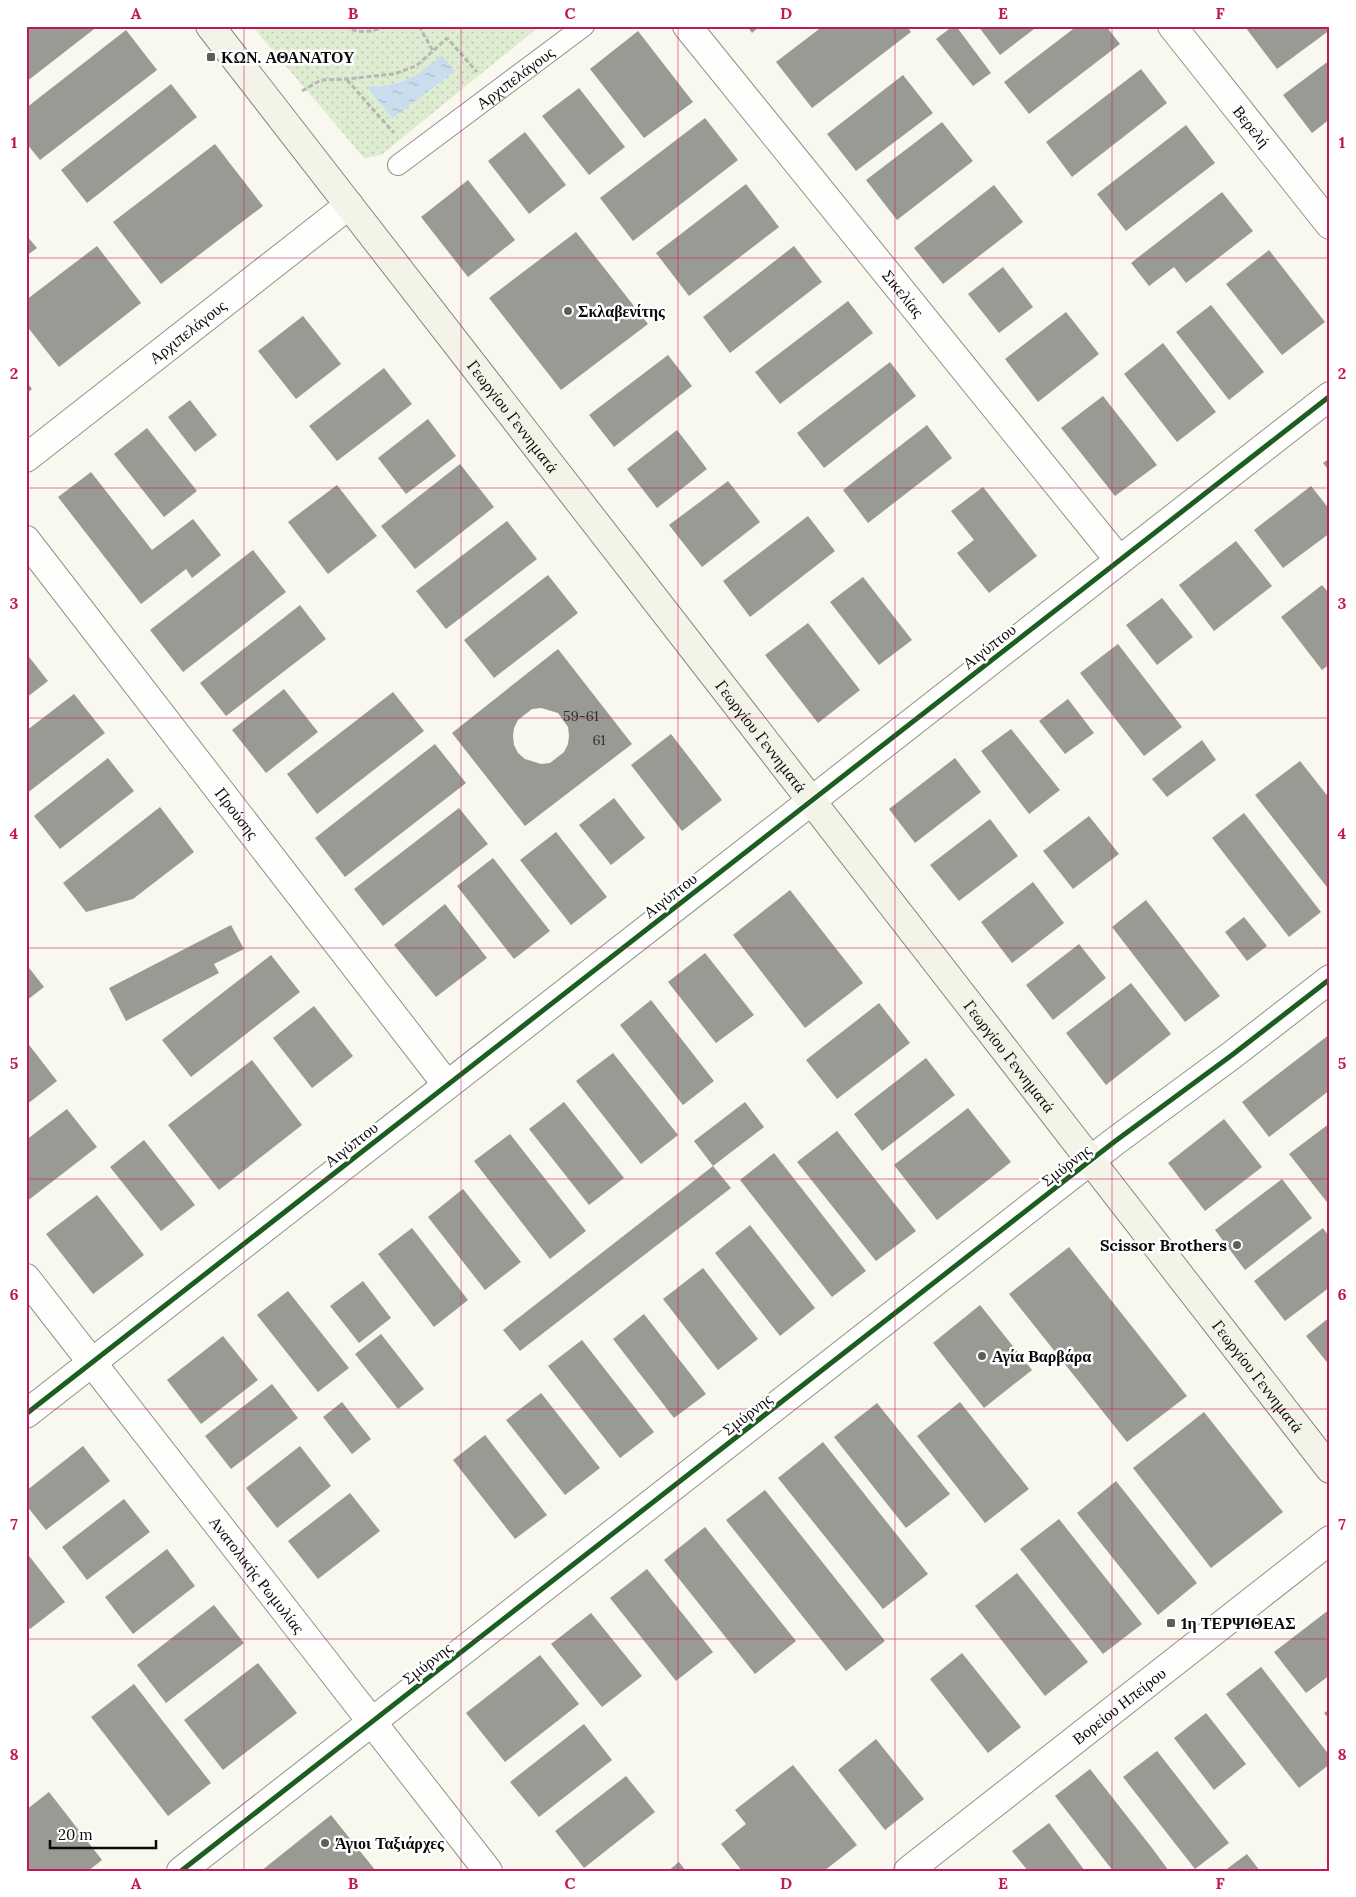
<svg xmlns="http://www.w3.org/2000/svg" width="1356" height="1897" viewBox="0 0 1356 1897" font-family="Lora,serif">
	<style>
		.grass { fill: url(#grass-dots) }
		.water { fill: url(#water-ripples) }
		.building { fill: #9a9a94; fill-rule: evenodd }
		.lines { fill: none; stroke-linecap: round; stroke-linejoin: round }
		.service-casing { stroke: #91918d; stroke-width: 22 }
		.minor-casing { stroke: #91918d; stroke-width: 30 }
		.tertiary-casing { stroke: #91918d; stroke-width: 30 }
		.secondary-casing { stroke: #888883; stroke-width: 30 }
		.path { stroke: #b7b7b5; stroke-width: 3; stroke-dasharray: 5 2.5; stroke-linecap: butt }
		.service { stroke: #fefefc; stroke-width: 20 }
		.minor { stroke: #fefefc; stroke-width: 28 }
		.tertiary { stroke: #fefefc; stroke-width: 28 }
		.secondary { stroke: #f3f3e8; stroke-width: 28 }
		.cycleway-casing { stroke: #fff; stroke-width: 8 }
		.cycleway { stroke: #1b5e20; stroke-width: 5 }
		.grid { fill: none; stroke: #c2185b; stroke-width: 1; stroke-opacity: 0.55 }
		.poi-dot { fill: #5d5d5a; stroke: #fff; stroke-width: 2 }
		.labels { text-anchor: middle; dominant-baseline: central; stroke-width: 5; stroke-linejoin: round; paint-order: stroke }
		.number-label { font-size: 14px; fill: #2e2e2c }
		.poi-label { font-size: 16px; font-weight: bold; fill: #0a0a0a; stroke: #fff; text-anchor: start }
		.street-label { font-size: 16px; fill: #0a0a0a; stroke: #fff }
		.neatline { fill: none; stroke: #c2185b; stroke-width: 2 }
		.grid-label { font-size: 16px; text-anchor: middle; font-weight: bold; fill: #c2185b }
	</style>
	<defs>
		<pattern id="grass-dots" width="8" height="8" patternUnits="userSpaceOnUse" patternTransform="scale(1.25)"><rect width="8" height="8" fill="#deecd1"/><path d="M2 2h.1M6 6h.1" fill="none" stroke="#bdc9b2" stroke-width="1.8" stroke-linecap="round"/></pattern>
		<pattern id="water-ripples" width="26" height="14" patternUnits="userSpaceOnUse" patternTransform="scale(1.25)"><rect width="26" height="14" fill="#c9ddee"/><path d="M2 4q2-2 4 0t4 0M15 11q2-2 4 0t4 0" fill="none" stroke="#abbccb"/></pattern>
	</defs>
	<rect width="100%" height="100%" fill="#f8f8ee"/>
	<!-- grass -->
	<polygon class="grass" points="252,26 540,26 381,155 364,158"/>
	<!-- water -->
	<path class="water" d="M442,55L455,71L393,118L366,86C400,89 417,76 442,55Z"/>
	<!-- building -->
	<g class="building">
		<polygon points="26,26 98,26 26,82"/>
		<polygon points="747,26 760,26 752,33"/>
		<polygon points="823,26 907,26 911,32 812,108 776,62"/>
		<polygon points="953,26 956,26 991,73 973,86 936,39"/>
		<polygon points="978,26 1038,26 1000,55"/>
		<polygon points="1077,26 1106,26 1120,44 1029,114 1004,82"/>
		<polygon points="1248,26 1330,26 1330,30 1277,69 1246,28"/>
		<polygon points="126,30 157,70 40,160 26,143 26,108"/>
		<polygon points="638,31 693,102 644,138 590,69"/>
		<polygon points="1330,60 1330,119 1312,133 1283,95"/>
		<polygon points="1141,69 1167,103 1072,177 1046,142"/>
		<polygon points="903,75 933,113 856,171 827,134"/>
		<polygon points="171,84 197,117 87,203 61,170"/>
		<polygon points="579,88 625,147 589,175 542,116"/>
		<polygon points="705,118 738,160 633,241 600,198"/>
		<polygon points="942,122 973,161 897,220 866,180"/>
		<polygon points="1186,125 1215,163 1126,231 1097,194"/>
		<polygon points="525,132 566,185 529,214 488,161"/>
		<polygon points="215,144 263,206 161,284 113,222"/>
		<polygon points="468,180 515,240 468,277 421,217"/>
		<polygon points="746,184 779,227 689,296 656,253"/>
		<polygon points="994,185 1023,222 943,284 914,248"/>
		<polygon points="1222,192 1253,231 1186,283 1174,267 1149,286 1131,263"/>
		<polygon points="576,232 648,324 561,390 489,298"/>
		<polygon points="26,235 37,248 26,256"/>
		<polygon points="97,246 141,303 59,367 26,325 26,300"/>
		<polygon points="794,246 822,282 730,353 703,317"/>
		<polygon points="1269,250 1325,322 1282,355 1226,284"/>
		<polygon points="1003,267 1033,307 999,333 968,294"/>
		<polygon points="848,301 873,333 780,404 755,372"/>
		<polygon points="1211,305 1264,372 1229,400 1176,332"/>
		<polygon points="1066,312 1099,354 1038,402 1005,359"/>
		<polygon points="303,316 341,364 296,399 258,351"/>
		<polygon points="1163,343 1216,412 1177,442 1124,374"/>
		<polygon points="668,355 692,386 614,447 589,415"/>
		<polygon points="890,362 916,396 824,468 797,433"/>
		<polygon points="384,368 412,404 337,461 309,426"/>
		<polygon points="26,381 32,389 26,394"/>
		<polygon points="1103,396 1157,465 1115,496 1061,428"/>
		<polygon points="190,400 217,435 195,452 168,417"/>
		<polygon points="428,419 456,456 406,494 378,458"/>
		<polygon points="927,425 952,458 868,523 843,490"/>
		<polygon points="147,428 197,491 164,517 114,454"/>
		<polygon points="677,430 707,469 657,508 627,469"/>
		<polygon points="1330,458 1330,472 1323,463"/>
		<polygon points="460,464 494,507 415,569 381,526"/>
		<polygon points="91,472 152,550 193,519 221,555 192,578 186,569 141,604 58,497"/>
		<polygon points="728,481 760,522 702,567 669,525"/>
		<polygon points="337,485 377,536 328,574 288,522"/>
		<polygon points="1311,486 1330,510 1330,533 1283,568 1254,530"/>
		<polygon points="983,487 1037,556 989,593 957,553 974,540 951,511"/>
		<polygon points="808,516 835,551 750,617 723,581"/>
		<polygon points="507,521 537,559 446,629 416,591"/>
		<polygon points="1236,541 1272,586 1214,631 1179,585"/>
		<polygon points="253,550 286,592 183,672 150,630"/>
		<polygon points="548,575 578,613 494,678 464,640"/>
		<polygon points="863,577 912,640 879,665 830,602"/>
		<polygon points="1322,585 1330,594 1330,664 1322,670 1281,617"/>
		<polygon points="1162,598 1193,637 1157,665 1126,625"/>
		<polygon points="300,605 326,639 226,716 200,683"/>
		<polygon points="808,623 860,690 818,723 765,655"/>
		<polygon points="1118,644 1182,727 1144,756 1080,673"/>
		<path d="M558,649L632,744L525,826L452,733ZM541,708L558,713L568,727L569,736L568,744L564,752L550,763L541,764L525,759L518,753L514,745L513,736L514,728L518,720L532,709Z"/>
		<polygon points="26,653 48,681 26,698"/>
		<polygon points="284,689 318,732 266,773 232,730"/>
		<polygon points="393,692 424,731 317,814 287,774"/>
		<polygon points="74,694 105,733 26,794 26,731"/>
		<polygon points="1068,699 1094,733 1065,754 1039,721"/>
		<polygon points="1011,729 1060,790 1029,814 981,751"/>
		<polygon points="671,734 722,800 682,831 631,765"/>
		<polygon points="1202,740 1216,760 1167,797 1152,779"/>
		<polygon points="435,744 466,783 345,877 315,838"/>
		<polygon points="108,758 134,791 60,849 34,816"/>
		<polygon points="955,758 981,792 915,843 889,809"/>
		<polygon points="1300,761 1330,799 1330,891 1255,795"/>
		<polygon points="614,798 645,838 611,865 579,825"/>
		<polygon points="160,807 194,852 133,899 86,912 63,883"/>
		<polygon points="459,808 488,844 383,926 354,889"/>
		<polygon points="1244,813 1321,912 1289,937 1212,838"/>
		<polygon points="1089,816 1119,854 1073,889 1043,851"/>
		<polygon points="990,819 1018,856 959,901 930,865"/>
		<polygon points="556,832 607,897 571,925 520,860"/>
		<polygon points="493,858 550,931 514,959 457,886"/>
		<polygon points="1033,882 1064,923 1012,963 981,922"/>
		<polygon points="790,890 863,983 805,1028 733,935"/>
		<polygon points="1146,900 1220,996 1185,1022 1112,927"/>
		<polygon points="445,904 487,958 436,997 394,945"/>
		<polygon points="1244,917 1267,946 1247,961 1225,932"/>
		<polygon points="231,925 244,949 214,964 219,973 126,1021 109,988"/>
		<polygon points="1079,944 1106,978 1053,1020 1026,985"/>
		<polygon points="705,953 754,1015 716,1043 668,982"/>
		<polygon points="271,955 300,992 191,1077 162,1040"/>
		<polygon points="26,964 44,987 26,1001"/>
		<polygon points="1131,983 1171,1034 1106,1085 1066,1033"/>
		<polygon points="651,1000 714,1081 683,1105 620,1025"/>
		<polygon points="879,1003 910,1043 837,1099 806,1060"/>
		<polygon points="314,1006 353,1056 312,1088 273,1038"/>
		<polygon points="1330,1034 1330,1090 1269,1137 1242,1102"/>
		<polygon points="26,1041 57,1081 26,1105"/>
		<polygon points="613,1053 678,1135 641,1164 576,1081"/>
		<polygon points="926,1058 955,1095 882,1151 854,1114"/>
		<polygon points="252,1060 302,1125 219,1190 168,1125"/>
		<polygon points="564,1102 624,1178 589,1205 529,1129"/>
		<polygon points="745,1102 764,1127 713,1166 694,1141"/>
		<polygon points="968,1108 1011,1162 937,1220 894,1165"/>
		<polygon points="67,1109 97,1147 26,1202 26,1140"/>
		<polygon points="1224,1119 1262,1167 1205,1211 1168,1163"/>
		<polygon points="1330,1123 1330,1206 1289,1154"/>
		<polygon points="837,1131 916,1231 876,1261 797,1162"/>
		<polygon points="510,1134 586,1231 550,1259 474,1161"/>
		<polygon points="144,1140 195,1205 161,1231 110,1167"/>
		<polygon points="774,1153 866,1271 832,1297 740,1180"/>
		<polygon points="713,1166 731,1188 520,1351 503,1330"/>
		<polygon points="1282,1179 1312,1218 1245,1270 1215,1230"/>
		<polygon points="463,1189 521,1262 485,1290 428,1217"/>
		<polygon points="97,1195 144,1255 93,1294 46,1234"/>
		<polygon points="750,1225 815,1308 780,1336 715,1253"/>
		<polygon points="412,1228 468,1300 434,1327 378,1254"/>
		<polygon points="1323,1228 1330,1238 1330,1287 1285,1321 1254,1281"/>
		<polygon points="1069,1247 1187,1396 1127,1442 1009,1294"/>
		<polygon points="703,1268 758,1339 718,1370 663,1299"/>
		<polygon points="363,1281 391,1318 359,1343 330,1306"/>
		<polygon points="288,1291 349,1368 318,1392 257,1315"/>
		<polygon points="980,1305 1032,1370 984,1408 933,1343"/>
		<polygon points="644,1314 706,1394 674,1418 613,1339"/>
		<polygon points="1330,1317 1330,1366 1306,1336"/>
		<polygon points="381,1334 424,1389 398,1409 355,1354"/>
		<polygon points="223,1336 258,1380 201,1424 167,1380"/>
		<polygon points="582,1340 654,1432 620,1458 548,1366"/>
		<polygon points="272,1384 298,1418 231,1469 205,1436"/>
		<polygon points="541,1393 600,1468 565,1495 506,1420"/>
		<polygon points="342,1402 371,1439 352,1454 323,1417"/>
		<polygon points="960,1402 1029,1489 985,1523 917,1436"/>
		<polygon points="877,1403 950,1494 906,1528 834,1437"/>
		<polygon points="1204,1412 1283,1512 1211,1568 1133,1468"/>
		<polygon points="485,1435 547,1515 515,1539 453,1460"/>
		<polygon points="823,1442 928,1574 883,1609 778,1478"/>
		<polygon points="83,1446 110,1481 46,1530 26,1505 26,1491"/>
		<polygon points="300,1446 331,1486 277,1528 246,1488"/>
		<polygon points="1116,1481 1197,1583 1158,1615 1077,1513"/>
		<polygon points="765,1490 885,1641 846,1671 726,1520"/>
		<polygon points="350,1493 380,1531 318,1579 288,1541"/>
		<polygon points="124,1499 150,1532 87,1580 62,1547"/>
		<polygon points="1059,1519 1142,1624 1103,1654 1020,1549"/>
		<polygon points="705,1527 796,1641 755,1674 664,1560"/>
		<polygon points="167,1549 195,1586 133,1634 105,1597"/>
		<polygon points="26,1552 65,1602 30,1629 26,1625"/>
		<polygon points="647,1569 713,1652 676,1681 610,1598"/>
		<polygon points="1017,1573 1088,1662 1045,1696 975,1606"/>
		<polygon points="214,1605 244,1643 166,1703 137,1665"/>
		<polygon points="1330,1609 1330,1675 1306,1693 1274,1652"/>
		<polygon points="591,1613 642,1676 602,1707 551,1644"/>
		<polygon points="962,1653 1021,1727 988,1753 930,1679"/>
		<polygon points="540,1655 579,1704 505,1762 466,1713"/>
		<polygon points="258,1663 297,1713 223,1770 184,1720"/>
		<polygon points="1261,1667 1330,1756 1330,1764 1299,1788 1226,1694"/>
		<polygon points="134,1684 211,1783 168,1816 91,1717"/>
		<polygon points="1330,1709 1330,1720 1324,1713"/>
		<polygon points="1206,1713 1246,1764 1214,1790 1174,1738"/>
		<polygon points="584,1724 612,1760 539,1817 510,1782"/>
		<polygon points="876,1739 924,1799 885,1830 838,1770"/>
		<polygon points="1157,1751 1229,1843 1195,1869 1123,1777"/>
		<polygon points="793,1765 857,1845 824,1871 742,1871 721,1844 746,1824 735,1810"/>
		<polygon points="1090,1769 1152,1848 1169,1871 1113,1871 1055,1796"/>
		<polygon points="626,1776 655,1812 584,1868 555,1831"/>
		<polygon points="49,1792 102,1860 88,1871 26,1871 26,1810"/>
		<polygon points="331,1815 376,1871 261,1871"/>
		<polygon points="1049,1823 1085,1871 1028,1871 1012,1851"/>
		<polygon points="1247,1854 1260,1871 1224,1871"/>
		<polygon points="679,1862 686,1871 668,1871"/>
	</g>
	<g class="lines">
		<!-- service casing -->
		<g class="service-casing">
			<g id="service">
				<path id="s1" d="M398,165L584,26"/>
			</g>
		</g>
		<!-- minor casing -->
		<g class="minor-casing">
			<g id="minor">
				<path id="s2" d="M687,26L1119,560"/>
				<path id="s3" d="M1172,26L1330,225"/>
				<path id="s4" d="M26,458L349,205"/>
				<path id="s5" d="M26,540L447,1085"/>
				<path id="s6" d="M26,1278L488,1871"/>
				<polyline points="26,1414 1330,396"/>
				<polyline points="181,1871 1114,1142 1232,1055 1330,979"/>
			</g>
		</g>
		<!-- tertiary casing -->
		<g class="tertiary-casing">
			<g id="tertiary">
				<path id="s7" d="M908,1871L1330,1540"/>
			</g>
		</g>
		<!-- secondary casing -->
		<g class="secondary-casing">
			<g id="secondary">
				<path id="s8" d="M210,26L1330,1469"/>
			</g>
		</g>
		<!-- path -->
		<g class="path">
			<path d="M345,26C360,35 371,32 386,26"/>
			<polyline points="419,26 433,51 447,38 477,72"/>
			<polyline points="347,80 394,133"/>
			<polyline points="302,91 321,80 346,79 394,74 416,66 433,51"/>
		</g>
		<!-- service -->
		<use href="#service" class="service"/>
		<!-- minor -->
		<use href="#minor" class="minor"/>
		<!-- tertiary -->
		<use href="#tertiary" class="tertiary"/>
		<!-- secondary -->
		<use href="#secondary" class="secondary"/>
		<!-- cycleway casing -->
		<g class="cycleway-casing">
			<g id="cycleway">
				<polyline points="26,1414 1330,396"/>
				<polyline points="181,1871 1114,1142 1232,1055 1330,979"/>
			</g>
		</g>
		<!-- cycleway -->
		<use href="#cycleway" class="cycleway"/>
	</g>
	<!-- grid -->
	<path class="grid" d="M244,26V1871M461,26V1871M678,26V1871M895,26V1871M1112,26V1871M26,258H1330M26,488H1330M26,718H1330M26,948H1330M26,1179H1330M26,1409H1330M26,1639H1330"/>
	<!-- markers -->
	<g class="poi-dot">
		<rect x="206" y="52" width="10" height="10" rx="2.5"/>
		<circle cx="568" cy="311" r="5"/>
		<circle cx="1237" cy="1245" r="5"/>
		<circle cx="982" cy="1356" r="5"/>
		<rect x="1166" y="1618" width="10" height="10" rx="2.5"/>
		<circle cx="325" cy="1843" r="5"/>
	</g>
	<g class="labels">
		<!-- number labels -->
		<g class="number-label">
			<text x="581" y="716">59-61</text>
			<text x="599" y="740">61</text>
		</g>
		<!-- poi labels -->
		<g class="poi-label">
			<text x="221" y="57">ΚΩΝ. ΑΘΑΝΑΤΟΥ</text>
			<text x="578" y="311">Σκλαβενίτης</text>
			<text x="1227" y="1245" text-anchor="end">Scissor Brothers</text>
			<text x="992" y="1356">Αγία Βαρβάρα</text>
			<text x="1181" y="1623">1η ΤΕΡΨΙΘΕΑΣ</text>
			<text x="335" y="1843">Άγιοι Ταξιάρχες</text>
		</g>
		<!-- street labels -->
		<g class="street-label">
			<text stroke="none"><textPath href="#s1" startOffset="146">Αρχιπελάγους</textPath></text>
			<text stroke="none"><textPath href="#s3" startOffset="128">Βερελή</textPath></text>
			<text stroke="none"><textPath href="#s2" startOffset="344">Σικελίας</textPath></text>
			<text stroke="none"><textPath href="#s4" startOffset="205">Αρχιπελάγους</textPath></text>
			<text stroke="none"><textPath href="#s8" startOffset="494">Γεωργίου Γεννηματά</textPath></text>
			<text transform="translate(989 646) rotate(-38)">Αιγύπτου</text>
			<text stroke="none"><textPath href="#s8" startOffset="899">Γεωργίου Γεννηματά</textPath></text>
			<text stroke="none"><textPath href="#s5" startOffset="345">Προύσης</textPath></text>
			<text transform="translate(670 895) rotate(-38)">Αιγύπτου</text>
			<text stroke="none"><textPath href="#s8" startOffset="1304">Γεωργίου Γεννηματά</textPath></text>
			<text transform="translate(351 1144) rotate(-38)">Αιγύπτου</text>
			<text transform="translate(1066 1165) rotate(-38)">Σμύρνης</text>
			<text stroke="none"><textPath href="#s8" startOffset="1709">Γεωργίου Γεννηματά</textPath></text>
			<text transform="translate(747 1414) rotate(-38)">Σμύρνης</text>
			<text stroke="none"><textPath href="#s6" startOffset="376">Ανατολικής Ρωμυλίας</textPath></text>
			<text transform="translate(427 1663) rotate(-38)">Σμύρνης</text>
			<text stroke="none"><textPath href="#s7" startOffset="268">Βορείου Ηπείρου</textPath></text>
		</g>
	</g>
	<!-- border -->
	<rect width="1356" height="1897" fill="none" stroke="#ffffff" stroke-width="55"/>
	<!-- scale -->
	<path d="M50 1840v8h106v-8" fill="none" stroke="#0a0a0a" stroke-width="2.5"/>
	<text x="58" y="1840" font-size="15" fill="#0a0a0a" stroke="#ffffff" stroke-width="4" paint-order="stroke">20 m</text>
	<rect x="28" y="28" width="1300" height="1842" class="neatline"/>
	<g class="grid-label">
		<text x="136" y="19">A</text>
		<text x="353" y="19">B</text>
		<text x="570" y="19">C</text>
		<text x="786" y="19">D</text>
		<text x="1003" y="19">E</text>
		<text x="1220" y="19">F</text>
		<text x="14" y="148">1</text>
		<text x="1342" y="148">1</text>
		<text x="14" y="379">2</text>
		<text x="1342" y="379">2</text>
		<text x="14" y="609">3</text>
		<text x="1342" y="609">3</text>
		<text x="14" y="839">4</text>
		<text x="1342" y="839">4</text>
		<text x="14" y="1069">5</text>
		<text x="1342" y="1069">5</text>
		<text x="14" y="1300">6</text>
		<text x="1342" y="1300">6</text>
		<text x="14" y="1530">7</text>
		<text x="1342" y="1530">7</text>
		<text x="14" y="1760">8</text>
		<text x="1342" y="1760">8</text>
		<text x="136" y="1889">A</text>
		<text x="353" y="1889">B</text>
		<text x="570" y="1889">C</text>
		<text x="786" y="1889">D</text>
		<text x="1003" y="1889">E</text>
		<text x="1220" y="1889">F</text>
	</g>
</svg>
